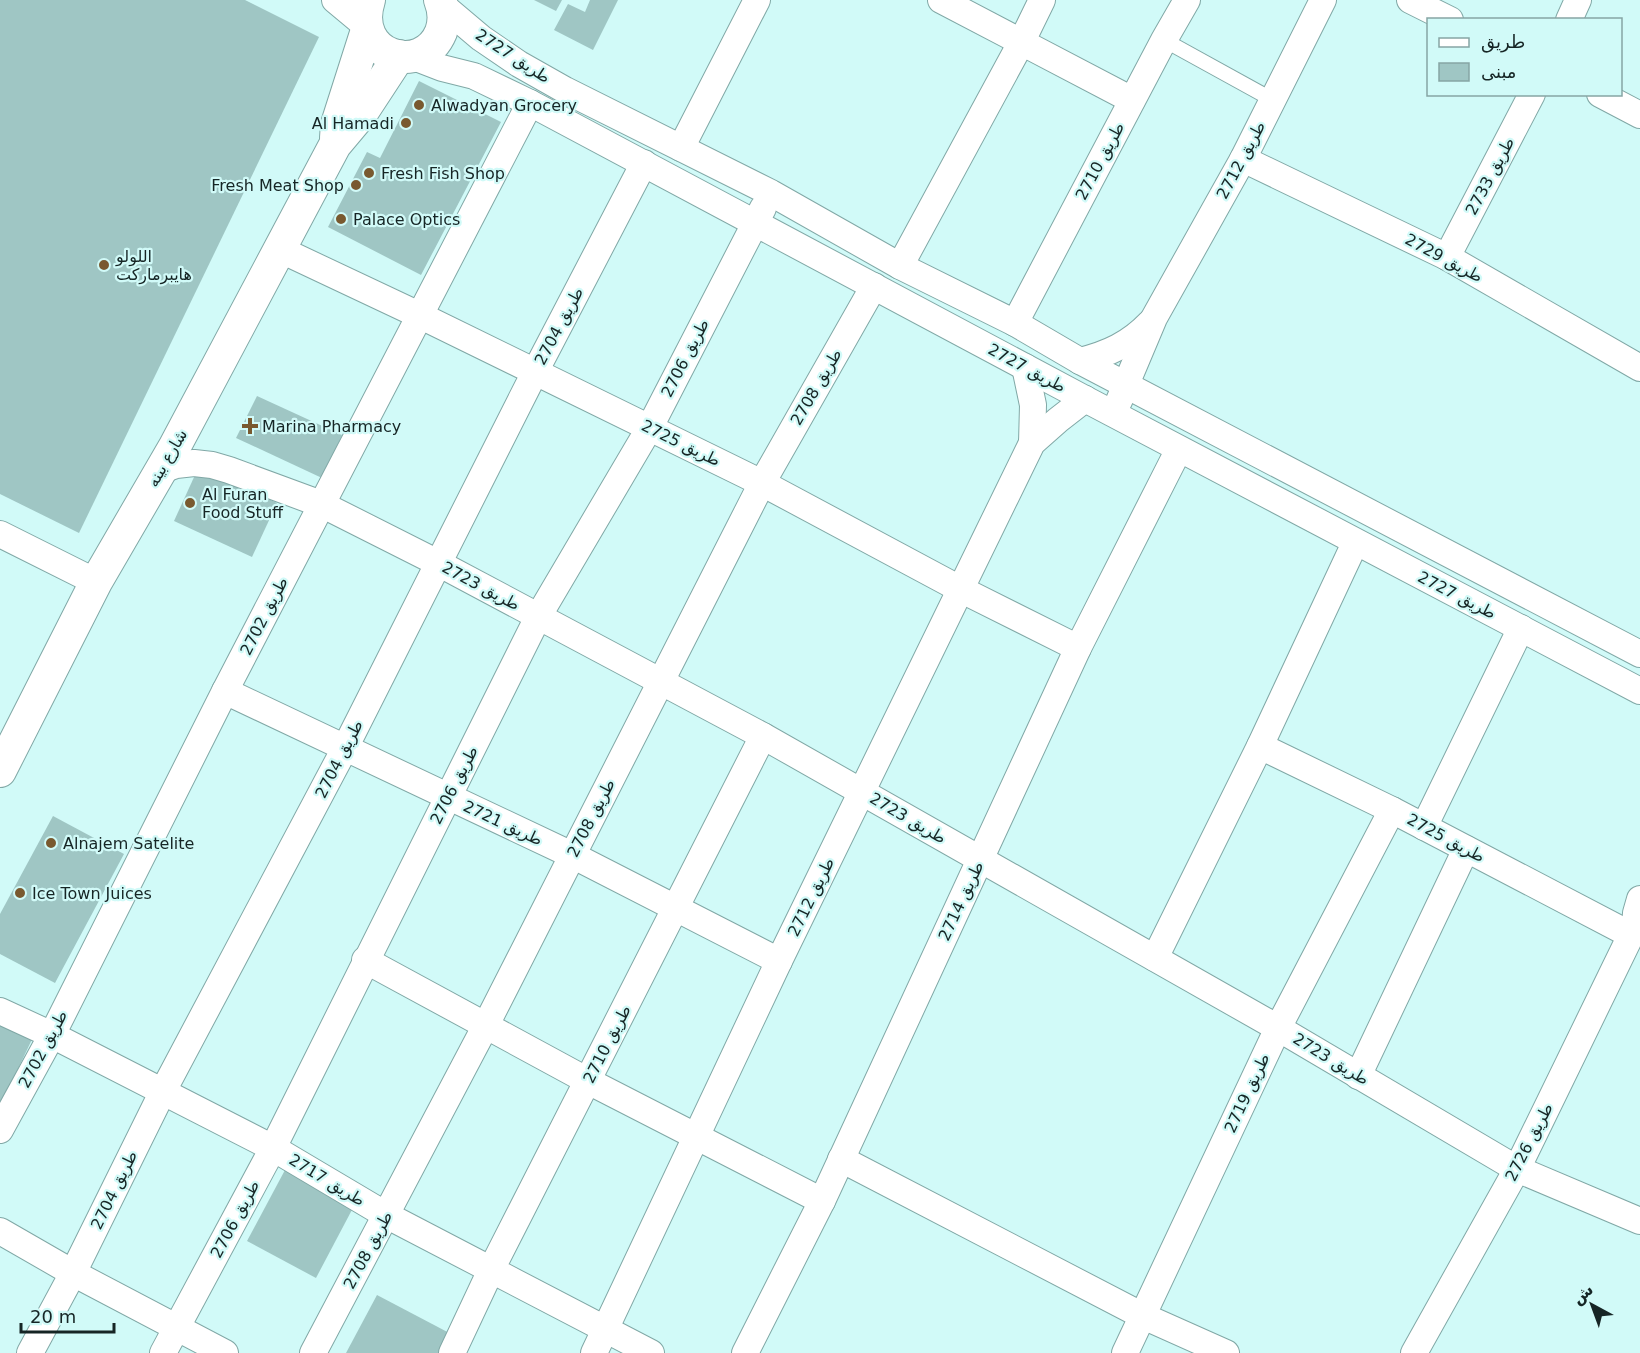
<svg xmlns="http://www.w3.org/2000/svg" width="1640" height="1353" viewBox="0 0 1640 1353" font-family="'DejaVu Sans',Vazirmatn,sans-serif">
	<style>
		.building { fill: #9fc6c4 }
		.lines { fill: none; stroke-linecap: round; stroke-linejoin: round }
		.service-casing { stroke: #81a8a6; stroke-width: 16 }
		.minor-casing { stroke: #81a8a6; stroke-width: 28 }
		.tertiary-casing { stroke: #81a8a6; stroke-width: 34 }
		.service { stroke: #fff; stroke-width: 14 }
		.minor { stroke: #fff; stroke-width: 26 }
		.tertiary { stroke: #fff; stroke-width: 32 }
		.poi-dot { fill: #79592f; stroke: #d1faf8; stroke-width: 2 }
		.labels { text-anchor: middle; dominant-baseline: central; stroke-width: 4.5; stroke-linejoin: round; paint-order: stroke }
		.street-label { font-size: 16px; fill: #162525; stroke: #d1faf8 }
		.poi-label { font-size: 16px; fill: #162525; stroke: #d1faf8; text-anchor: start }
	</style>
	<rect width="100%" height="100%" fill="#d1faf8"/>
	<!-- building -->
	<g class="building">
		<polygon points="0,0 245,0 319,37 79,533 0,494"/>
		<polygon points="534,0 562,0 556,11"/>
		<polygon points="590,0 618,0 593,50 554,30 568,4 585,12"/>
		<polygon points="419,81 501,122 421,275 328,227 367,152 380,158"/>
		<polygon points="257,396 342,435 322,478 236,438"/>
		<polygon points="208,471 277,503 252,557 174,521 195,475"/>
		<polygon points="53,816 124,854 55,983 0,954 0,914"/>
		<polygon points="0,1017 34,1035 0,1107"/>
		<polygon points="285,1170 354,1206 316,1278 247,1241"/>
		<polygon points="377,1295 455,1336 446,1353 346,1353"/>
	</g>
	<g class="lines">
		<!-- service casing -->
		<g class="service-casing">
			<polyline id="service" points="1164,40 1273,100"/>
		</g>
		<!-- minor casing -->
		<g class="minor-casing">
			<g id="minor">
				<polyline points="335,0 365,25"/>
				<polyline points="941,0 1132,100"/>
				<polyline points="1410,0 1450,20"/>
				<polyline points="442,5 481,38 519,64 565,90 771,193 900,266 1015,323 1080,361 1640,654"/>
				<polyline points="1569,20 1578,0"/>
				<polyline points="411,56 442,68 474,76 530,103 1085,399 1640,691"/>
				<polyline points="1600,94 1640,115"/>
				<polyline points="681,148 757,0"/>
				<polyline points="1243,159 1447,257 1640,368"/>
				<polyline points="279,249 419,315 762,483 960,589 1078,648"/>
				<polyline points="1447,257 1532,94"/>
				<polyline points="900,266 1022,41 1042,0"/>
				<polyline points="1015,323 1164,40 1187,0"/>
				<path d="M1080,361C1108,354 1130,344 1150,323"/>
				<polyline points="1025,367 1033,405 1032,443"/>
				<polyline points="1119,401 1154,318 1243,159 1323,0"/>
				<polyline points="159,471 176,465 194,463 212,465 229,470 321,504 438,563 763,736 1278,1028 1517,1169 1640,1221"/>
				<polyline points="0,534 96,582"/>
				<polyline points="225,691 572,855 779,961"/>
				<polyline points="1260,746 1392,810 1631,935"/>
				<polyline points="1424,827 1521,628"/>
				<polyline points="1635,927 1636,913 1640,899"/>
				<polyline points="1155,958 1260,746 1355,543"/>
				<polyline points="365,960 588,1081 822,1201"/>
				<polyline points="0,1011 52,1035 273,1148 386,1215 651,1353"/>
				<polyline points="1358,1076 1466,849"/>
				<polyline points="0,1130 52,1035 225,691 530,103"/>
				<polyline points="841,1159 1143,1316 1226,1353"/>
				<polyline points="0,1231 73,1273 225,1353"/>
				<polyline points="30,1353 73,1273 162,1093 345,748 535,372 644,163"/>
				<polyline points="163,1353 273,1148 538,617 650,427 763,208"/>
				<polyline points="313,1353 486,1025 762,483 874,286"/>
				<polyline points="452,1353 491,1270 763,736"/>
				<polyline points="594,1353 779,961 1032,443 1058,420 1085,399"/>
				<polyline points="745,1353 822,1201 1078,648 1179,449"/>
				<polyline points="1125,1353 1278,1028 1392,810"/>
				<polyline points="1414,1353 1517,1169 1631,935 1640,923"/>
			</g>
		</g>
		<!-- tertiary casing -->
		<g class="tertiary-casing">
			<g id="tertiary">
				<path d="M369,0C351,56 422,78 441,32C445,21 444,10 440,0"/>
				<polyline points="336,138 337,124 367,30"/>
				<polyline points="0,771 96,582 175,446 335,145 361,114 399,56"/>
			</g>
		</g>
		<!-- service -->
		<use href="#service" class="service"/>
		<!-- minor -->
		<use href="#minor" class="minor"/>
		<!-- tertiary -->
		<use href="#tertiary" class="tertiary"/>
	</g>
	<!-- markers -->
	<g class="poi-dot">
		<circle cx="419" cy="105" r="6"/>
		<circle cx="406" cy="123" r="6"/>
		<circle cx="369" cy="173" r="6"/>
		<circle cx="356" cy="185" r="6"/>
		<circle cx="341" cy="219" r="6"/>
		<circle cx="104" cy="265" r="6"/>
		<path d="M247 417h6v6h6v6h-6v6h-6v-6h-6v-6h6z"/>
		<circle cx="190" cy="503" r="6"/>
		<circle cx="51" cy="843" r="6"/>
		<circle cx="20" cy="893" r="6"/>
	</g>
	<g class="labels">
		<!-- street labels -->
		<g class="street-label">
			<text transform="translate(513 56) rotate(33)">طريق 2727</text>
			<text transform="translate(1241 160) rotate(-62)">طريق 2712</text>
			<text transform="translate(1100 161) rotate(-62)">طريق 2710</text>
			<text transform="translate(1490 176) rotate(-62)">طريق 2733</text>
			<text transform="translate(1444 258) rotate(28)">طريق 2729</text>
			<text transform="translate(559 326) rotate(-62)">طريق 2704</text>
			<text transform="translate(685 358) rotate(-63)">طريق 2706</text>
			<text transform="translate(1027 368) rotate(28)">طريق 2727</text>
			<text transform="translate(816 387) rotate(-60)">طريق 2708</text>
			<text transform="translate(681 443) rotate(26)">طريق 2725</text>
			<text transform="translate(167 458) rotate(-60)">شارع بينه</text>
			<text transform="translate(481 586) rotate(28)">طريق 2723</text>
			<text transform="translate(1457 595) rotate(27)">طريق 2727</text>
			<text transform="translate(264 616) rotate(-63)">طريق 2702</text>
			<text transform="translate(339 759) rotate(-63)">طريق 2704</text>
			<text transform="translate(454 785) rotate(-63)">طريق 2706</text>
			<text transform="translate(591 818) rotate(-63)">طريق 2708</text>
			<text transform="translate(908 818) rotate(30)">طريق 2723</text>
			<text transform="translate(503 823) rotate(25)">طريق 2721</text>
			<text transform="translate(1446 838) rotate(28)">طريق 2725</text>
			<text transform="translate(811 897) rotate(-64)">طريق 2712</text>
			<text transform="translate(961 901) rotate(-65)">طريق 2714</text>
			<text transform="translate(607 1044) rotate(-63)">طريق 2710</text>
			<text transform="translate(43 1049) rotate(-62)">طريق 2702</text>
			<text transform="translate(1331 1059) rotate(31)">طريق 2723</text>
			<text transform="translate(1247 1093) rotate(-65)">طريق 2719</text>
			<text transform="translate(1529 1142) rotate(-63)">طريق 2726</text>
			<text transform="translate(327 1180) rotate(31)">طريق 2717</text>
			<text transform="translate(114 1190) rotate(-64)">طريق 2704</text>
			<text transform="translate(235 1219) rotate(-62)">طريق 2706</text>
			<text transform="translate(368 1250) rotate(-62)">طريق 2708</text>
		</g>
		<!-- poi labels -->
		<g class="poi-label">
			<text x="431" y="105">Alwadyan Grocery</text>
			<text x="394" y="123" text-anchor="end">Al Hamadi</text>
			<text x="381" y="173">Fresh Fish Shop</text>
			<text x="344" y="185" text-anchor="end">Fresh Meat Shop</text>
			<text x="353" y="219">Palace Optics</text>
			<text x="116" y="256">اللولو<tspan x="116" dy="18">هايبرماركت</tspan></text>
			<text x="262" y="426">Marina Pharmacy</text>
			<text x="202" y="494">Al Furan<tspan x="202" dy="18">Food Stuff</tspan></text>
			<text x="63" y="843">Alnajem Satelite</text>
			<text x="32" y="893">Ice Town Juices</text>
		</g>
	</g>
	<!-- legend -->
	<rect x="1427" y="18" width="195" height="78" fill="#d1faf8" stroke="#86a5a4" stroke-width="1.5"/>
	<rect x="1439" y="38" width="30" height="9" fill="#ffffff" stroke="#86a5a4" stroke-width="1.5"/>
	<text x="1481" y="48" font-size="18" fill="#162525">طريق</text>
	<rect x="1439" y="63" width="30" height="18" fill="#9fc6c4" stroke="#86a5a4" stroke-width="1.5"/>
	<text x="1481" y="78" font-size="18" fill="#162525">مبنى</text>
	<!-- north arrow -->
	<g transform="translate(1592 1305) rotate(319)" stroke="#d1faf8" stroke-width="4.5" paint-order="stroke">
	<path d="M0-4.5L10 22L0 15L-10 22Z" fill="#162525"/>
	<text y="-9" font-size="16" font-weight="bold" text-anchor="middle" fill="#162525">ش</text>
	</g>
	<!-- scale -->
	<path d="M21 1323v9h93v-9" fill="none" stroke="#162525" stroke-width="3"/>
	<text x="30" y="1323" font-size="18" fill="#162525" stroke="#d1faf8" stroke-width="4.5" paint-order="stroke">20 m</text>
</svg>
